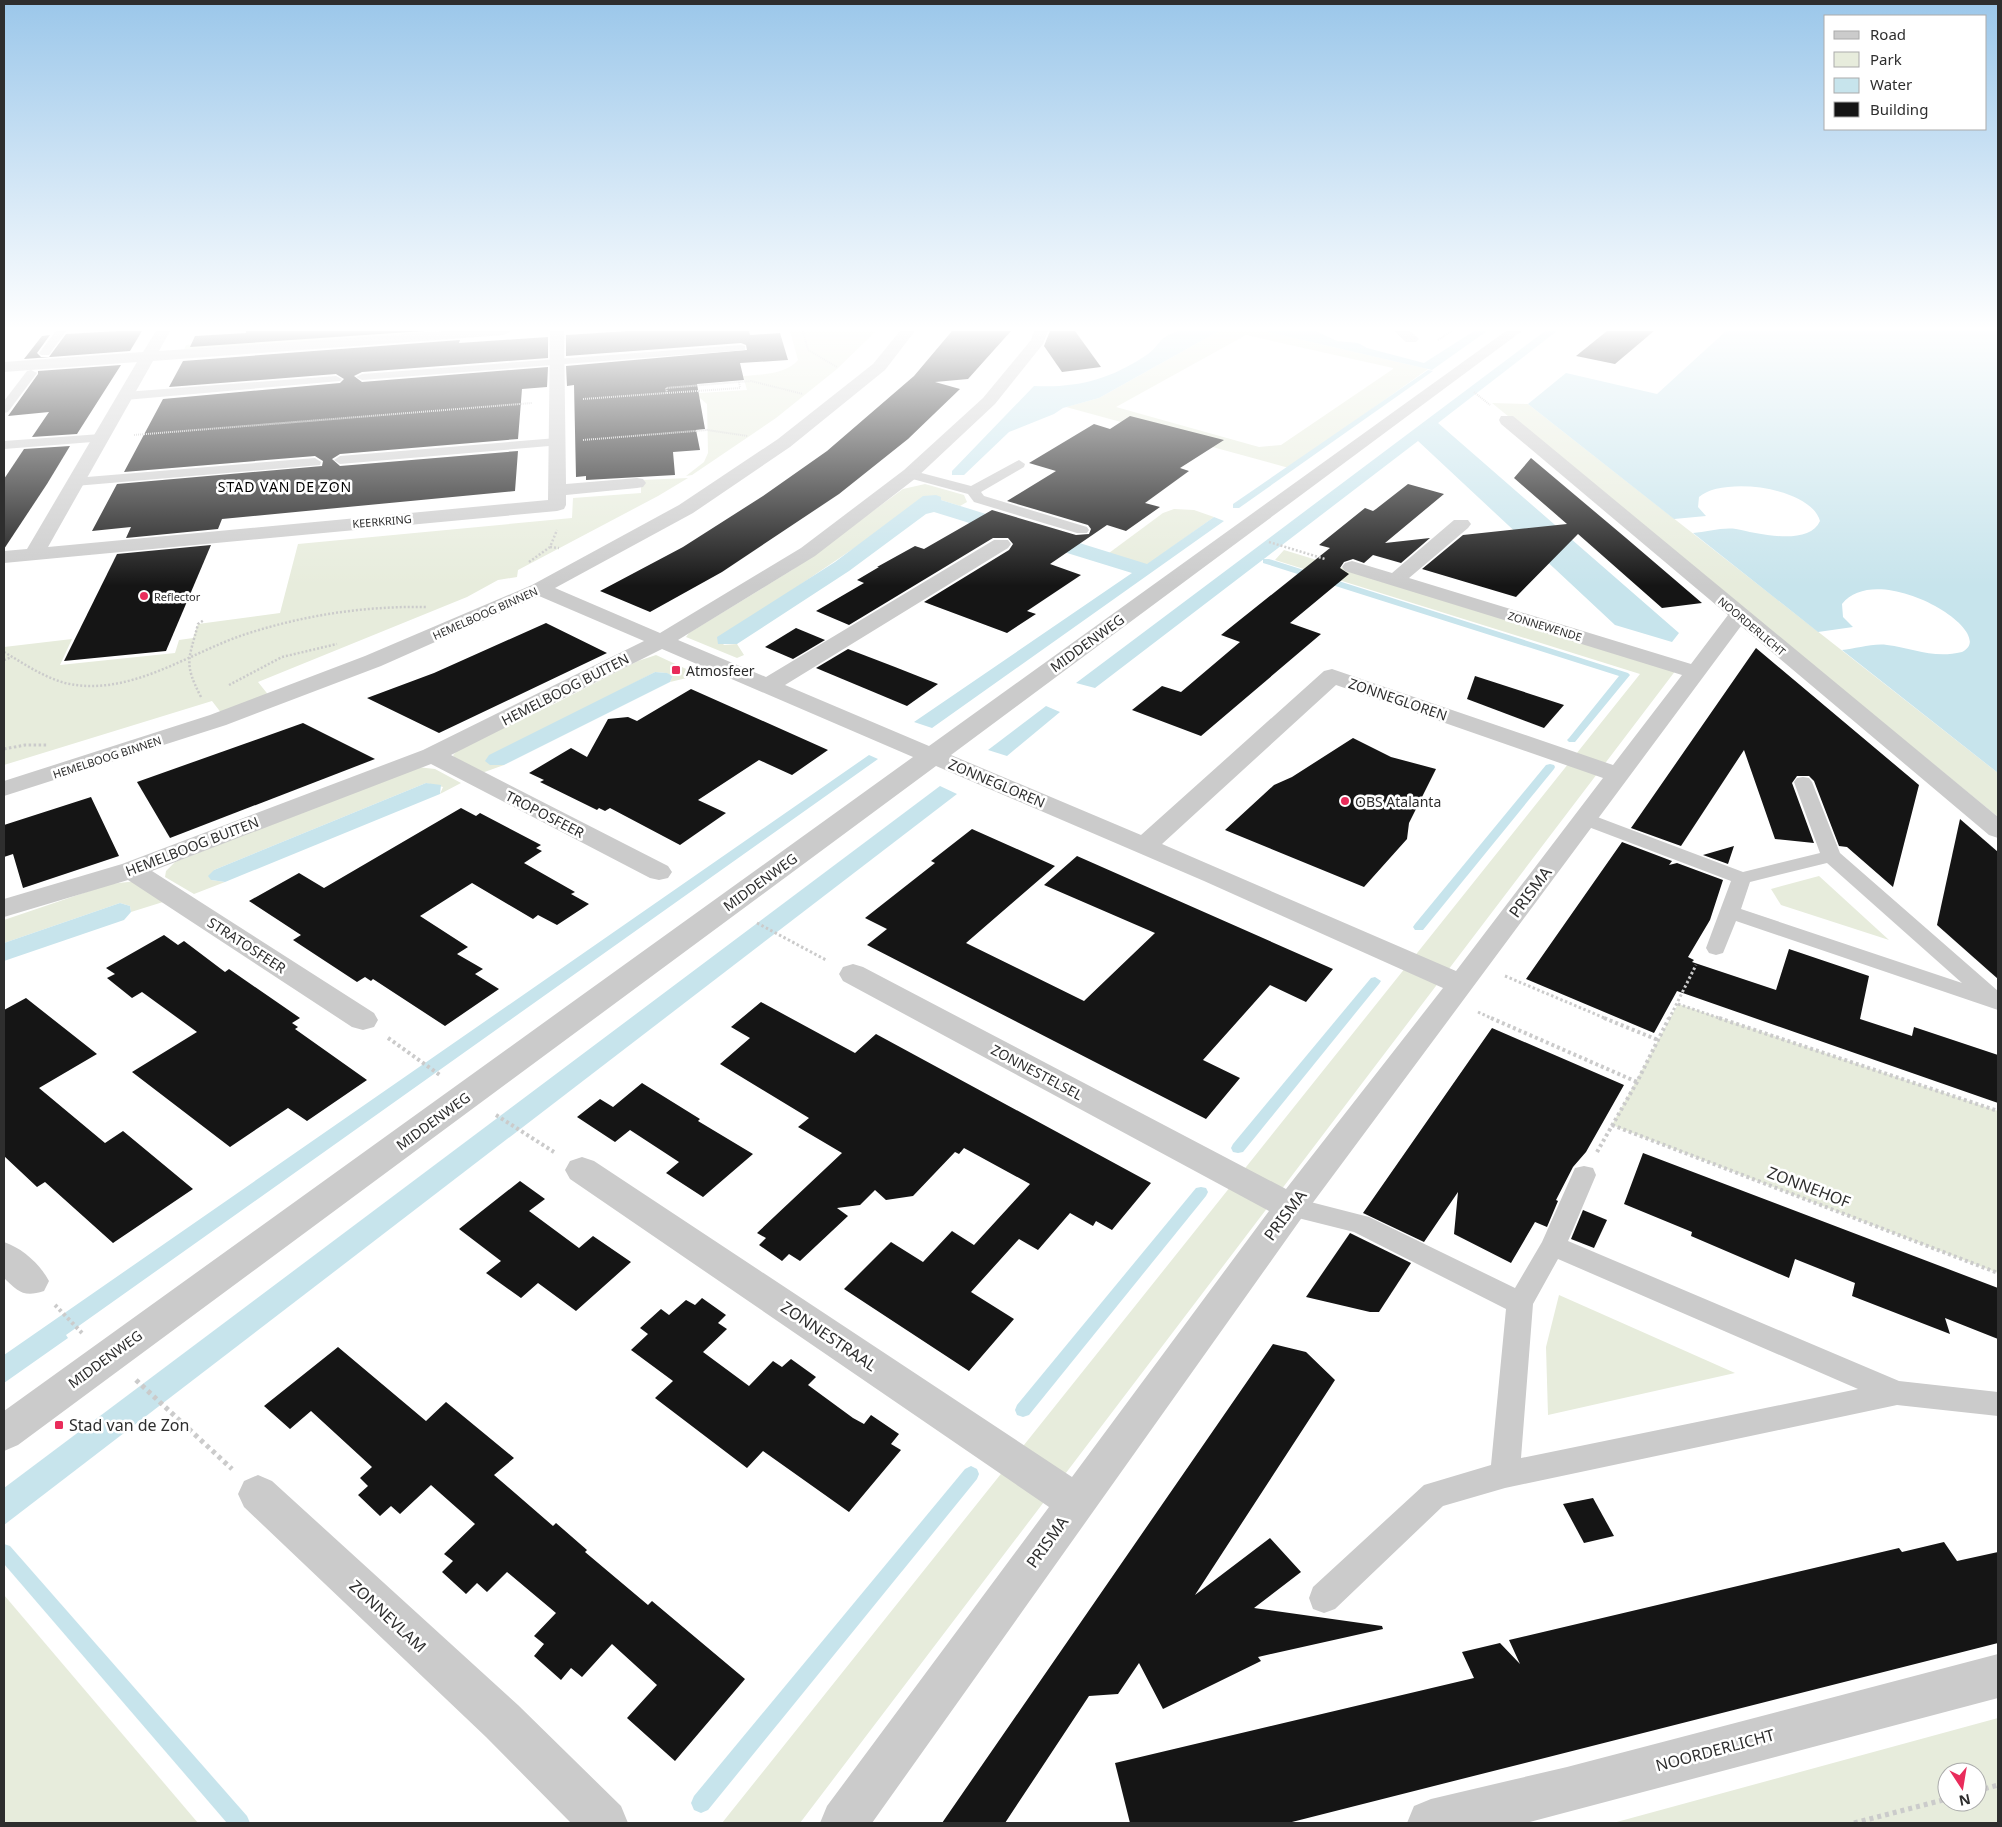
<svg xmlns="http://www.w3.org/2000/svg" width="2002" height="1827" viewBox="0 0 2002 1827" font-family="'Noto Sans',sans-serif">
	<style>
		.green { fill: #e7ecdc; fill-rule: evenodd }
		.water { fill: #c7e4ec }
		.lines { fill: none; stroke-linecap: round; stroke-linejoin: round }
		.stream { fill: #c7e4ec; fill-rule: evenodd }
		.building { fill: #151515 }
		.path-far4 { stroke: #cbcbcb; stroke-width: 2; stroke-dasharray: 1 1; stroke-linecap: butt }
		.path-far3 { stroke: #cbcbcb; stroke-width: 2.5; stroke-dasharray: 2 2; stroke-linecap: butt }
		.path-far2 { stroke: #cbcbcb; stroke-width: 3; stroke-dasharray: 2.5 2.5; stroke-linecap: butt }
		.path-far1 { stroke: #cbcbcb; stroke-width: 4; stroke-dasharray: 3 3; stroke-linecap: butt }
		.path { stroke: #cbcbcb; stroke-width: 5; stroke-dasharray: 4 4; stroke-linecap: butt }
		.service { fill: #cbcbcb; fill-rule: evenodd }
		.minor { fill: #cbcbcb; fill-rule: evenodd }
		.poi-dot { fill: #e92c5b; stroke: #fff; stroke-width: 2 }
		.labels { text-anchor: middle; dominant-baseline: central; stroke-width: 5; stroke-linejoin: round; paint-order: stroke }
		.far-street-label { font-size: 11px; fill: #2e2e2e; stroke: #fff }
		.far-poi-label { font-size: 11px; fill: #2e2e2e; stroke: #fff; text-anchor: start }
		.far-quarter-label { font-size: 14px; letter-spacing: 1px; fill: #000; stroke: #fff }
		.street-label { font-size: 14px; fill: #2e2e2e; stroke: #fff }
		.poi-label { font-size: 14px; fill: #2e2e2e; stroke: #fff; text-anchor: start }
		.near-street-label { font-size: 16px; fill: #2e2e2e; stroke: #fff }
		.near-poi-label { font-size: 16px; fill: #2e2e2e; stroke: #fff; text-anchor: start }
	</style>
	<rect width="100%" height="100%" fill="#fff"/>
	<!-- green -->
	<g class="green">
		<polygon points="387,331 447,331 184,350 186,345"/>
		<path d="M790,331H876L837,369L776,418L692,475L686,476L704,462L708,453L707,404L700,398L686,394L747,390L743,376C760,375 787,374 798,360Z"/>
		<path d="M1219,331H1264L1428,369L1289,468L1066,407L1099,398ZM1246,335L1393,368V369L1281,445L1259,447L1116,407Z"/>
		<polygon points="1492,403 1528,404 1998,773 1998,817"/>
		<polygon points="688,478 658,496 518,570 517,577 498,580 467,597 258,682 270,697 222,714 212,701 4,765 4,647 72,639 60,665 175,653 179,640 193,638 198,624 280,613 298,544 572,518 573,498 641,493 641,480"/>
		<polygon points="925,484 964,495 967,502 960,506 941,500 869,538 779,599 723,645 737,644 744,655 737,658 686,637 689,633 792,570 903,489"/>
		<polygon points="1174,509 1194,510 1214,517 1147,565 1109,553 1163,513"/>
		<polygon points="1284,550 1676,670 800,1823 722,1823 1640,674 1275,560"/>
		<polygon points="656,655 697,674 691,677 670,682 673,676 666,673 655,672 581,711 490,765 504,765 479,774 457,762 453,755 461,747 556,703 638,661"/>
		<polygon points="417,767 435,769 461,783 440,794 443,787 426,783 214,870 211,880 225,882 194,894 165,877 166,871 175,862"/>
		<polygon points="1819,876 1889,940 1781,905 1771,889"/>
		<polygon points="137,881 163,902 131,912 130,906 120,903 4,943 4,920 110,884"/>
		<polygon points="1678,1004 1998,1111 1998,1273 1612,1125"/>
		<polygon points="1559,1295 1735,1373 1548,1415 1546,1347"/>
		<polygon points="4,1595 198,1823 4,1823"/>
		<path d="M1998,1718V1823H1613ZM1947,1772H1977V1802H1947Z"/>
	</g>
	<!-- water -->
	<g class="water">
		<path d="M1178,331H1219L1099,398L1063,408L1054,414L1009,432L964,475H952V471L1034,386C1076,388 1109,380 1145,356C1161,346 1156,338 1178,331Z"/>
		<polygon points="1264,331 1316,331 1337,341 1358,343 1367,348 1424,363 1474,331 1487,331 1432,370"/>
		<polygon points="1545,331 1557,331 1438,423 1679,633 1672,642 1615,625 1418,441 1095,688 1076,683"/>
		<path d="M1726,331H1998V773L1842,650C1855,649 1873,643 1887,645C1913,648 1933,659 1962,652C2002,633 1878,558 1842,604L1843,617L1853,627L1818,632L1693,533C1706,532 1723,527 1736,529C1756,533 1809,547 1820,521C1811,487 1723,476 1699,497L1698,507L1706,516L1674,519L1528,404L1566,373L1657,394Z"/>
		<polygon points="936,495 941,497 941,500 1147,564 1214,517 1224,521 932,728 914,722 1132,573 934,512 926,514 849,571 737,644 718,644 717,637 835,562 923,496"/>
		<polygon points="655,672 667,673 673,676 670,682 504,765 490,765 485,761 489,755"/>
		<polygon points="1046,706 1060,712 1007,756 988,750"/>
		<polygon points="869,755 878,759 66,1335 68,1338 4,1383 4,1355"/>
		<polygon points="426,783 441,785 440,794 225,882 211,880 208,876 214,870"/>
		<polygon points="940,786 957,794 4,1525 4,1488"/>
		<polygon points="120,903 130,906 131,912 124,920 4,961 4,943"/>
	</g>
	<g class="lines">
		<!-- stream -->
		<g class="stream">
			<polygon points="1428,370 1433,371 1239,508 1233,508 1233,504"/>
			<polygon points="1263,559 1269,559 1628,673 1630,675 1575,742 1569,742 1567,740 1569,738 1619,676 1263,563"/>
			<polygon points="1550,764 1554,765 1555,767 1554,769 1423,930 1415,930 1413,927 1415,924 1546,765"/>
			<polygon points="1375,977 1381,981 1379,984 1243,1152 1238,1153 1233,1152 1231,1148 1233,1144 1371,978"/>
			<polygon points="1201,1187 1206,1188 1208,1192 1206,1196 1029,1415 1023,1417 1017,1415 1015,1410 1017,1405 1196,1188"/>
			<polygon points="971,1466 977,1469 979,1474 977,1479 708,1810 701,1813 694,1810 691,1803 694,1796 965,1469"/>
			<polygon points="4,1544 10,1546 247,1816 250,1823 227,1823 4,1564"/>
		</g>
	</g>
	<!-- building -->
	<g class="building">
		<polygon points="119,331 142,331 130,351 24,359 42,336 50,335 37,353 41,357 49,357 66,334"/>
		<polygon points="246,331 424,331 190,347 195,336 246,333"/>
		<polygon points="629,331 749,331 750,335 780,333 788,360 740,363 744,380 697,384 705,429 696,430 700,450 673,452 675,475 586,480 586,476 576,477 574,385 567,386 566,366 747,350 746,345 741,343 566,356 566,335"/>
		<polygon points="952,331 1011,331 968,379 935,382 960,389 908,439 839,494 722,572 650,612 600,591 683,547 763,496 827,451 914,376"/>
		<polygon points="1050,331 1075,331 1101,367 1062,372 1044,346"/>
		<polygon points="1607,331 1654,331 1615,364 1576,356"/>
		<polygon points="548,337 548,358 362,372 354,376 362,382 548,367 547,387 522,389 518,439 340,454 332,459 340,466 518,451 515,491 222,519 218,529 126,538 131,527 92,531 117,484 322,466 323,461 315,456 124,472 163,399 340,383 344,379 336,374 169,387 183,361 460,340 459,343"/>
		<polygon points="121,365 77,434 32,437 49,412 8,416 38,374 38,371"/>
		<polygon points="1130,416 1224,440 1180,468 1189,471 1145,503 1160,507 1126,531 1107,525 1050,564 1081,575 1027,611 1036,614 1007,633 924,602 1009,550 1013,544 1008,538 993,538 849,625 816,611 864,583 857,580 879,567 877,567 915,546 924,549 992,510 1076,535 1089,534 1091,529 1088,525 1007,501 1056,471 1029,463 1094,424 1110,429"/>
		<polygon points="70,446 47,484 4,549 4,479 24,449"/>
		<polygon points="1531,458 1626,538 1702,603 1662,608 1578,534 1516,597 1422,569 1463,535 1567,524 1514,478"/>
		<polygon points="1408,484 1444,494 1385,543 1430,538 1401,563 1373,555 1364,563 1353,559 1344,562 1340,568 1349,574 1290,623 1321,634 1201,736 1132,710 1162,686 1181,692 1240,642 1221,635 1330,548 1319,545 1365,508 1373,511 1376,509"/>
		<polygon points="211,545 166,651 64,661 117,554"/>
		<polygon points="546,623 607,653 439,733 367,698 434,673"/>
		<polygon points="796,628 825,640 793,659 765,647"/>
		<polygon points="1756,648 1919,785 1893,887 1847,847 1839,846 1814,781 1809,776 1797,776 1792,783 1814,843 1775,839 1744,750 1681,846 1631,828"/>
		<polygon points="848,649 895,667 938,684 907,706 816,668"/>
		<polygon points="1475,676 1564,705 1544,728 1467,699"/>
		<polygon points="691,689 828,750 792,775 759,760 698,800 726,813 680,845 610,808 605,811 599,808 597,810 540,782 544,780 529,773 571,748 587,757 608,719 628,717 637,721"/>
		<polygon points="303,723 375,759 170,838 137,782"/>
		<polygon points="1353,738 1391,757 1436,769 1409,823 1407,839 1364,887 1225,830 1274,785 1292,777"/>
		<polygon points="91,797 119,856 23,888 13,854 4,857 4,825"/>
		<polygon points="461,808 476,816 480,813 541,845 536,848 542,851 524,863 575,892 571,894 589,904 557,925 538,915 533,919 472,883 420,916 468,947 457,954 483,969 475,974 499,989 445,1026 373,979 371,981 365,977 357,982 293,940 301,935 249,901 299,873 324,888"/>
		<polygon points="1960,819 1998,852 1998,979 1937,925"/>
		<polygon points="972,829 1055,866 966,943 1084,1001 1155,933 1044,885 1077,856 1333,969 1306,1002 1270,985 1203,1060 1240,1078 1206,1119 867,945 887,929 865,918 935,863 931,861"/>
		<polygon points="1622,842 1672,861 1669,865 1677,863 1723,880 1710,920 1688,957 1694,960 1692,962 1776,990 1789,949 1869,976 1860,1019 1912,1036 1914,1027 1998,1055 1998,1103 1677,991 1654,1033 1526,979"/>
		<polygon points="1734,846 1728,864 1703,855"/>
		<polygon points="164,935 178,945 184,941 225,972 229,969 300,1018 292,1023 298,1027 295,1029 367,1080 307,1121 288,1108 230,1147 132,1072 197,1032 142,992 132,998 107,978 115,974 106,968"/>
		<polygon points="26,998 97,1054 39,1088 105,1143 123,1131 193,1189 113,1243 45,1182 37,1187 4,1156 4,1010"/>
		<polygon points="761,1002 855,1053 876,1034 1151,1183 1112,1230 1096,1221 1093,1226 1070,1213 1038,1250 1019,1239 971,1292 1014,1319 969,1371 844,1289 891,1242 923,1262 952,1231 974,1245 1030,1184 964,1148 959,1154 955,1152 913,1196 886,1200 875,1190 860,1205 837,1208 848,1216 800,1261 789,1254 782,1261 759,1245 766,1238 757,1233 842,1153 798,1127 809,1118 720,1064 750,1038 731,1027"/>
		<polygon points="1492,1028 1624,1085 1586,1152 1573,1167 1556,1200 1558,1201 1547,1227 1535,1222 1511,1263 1454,1234 1458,1192 1424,1242 1363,1213"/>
		<polygon points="642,1083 700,1119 698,1121 753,1154 703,1197 666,1173 679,1162 630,1130 615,1142 577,1117 600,1099 613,1107"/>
		<polygon points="1643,1153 1998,1288 1998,1339 1945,1318 1950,1334 1852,1296 1855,1283 1795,1259 1789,1278 1691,1236 1692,1232 1624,1204"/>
		<polygon points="520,1181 545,1199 529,1211 579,1248 593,1236 631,1262 576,1311 538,1283 521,1298 486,1273 501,1261 459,1229"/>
		<polygon points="1583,1210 1607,1220 1594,1248 1571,1239"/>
		<polygon points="1350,1233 1411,1263 1379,1312 1370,1312 1306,1297"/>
		<polygon points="702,1298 726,1315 718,1323 727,1329 703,1352 749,1386 773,1361 782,1367 791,1359 816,1377 808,1385 853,1418 864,1424 871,1415 899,1434 891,1444 901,1450 849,1512 763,1451 747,1468 655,1398 673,1381 631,1350 648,1334 640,1328 661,1309 669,1315 686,1300 695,1305"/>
		<polygon points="1273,1344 1306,1352 1335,1380 1195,1595 1270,1538 1301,1572 1254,1608 1382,1626 1383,1629 1258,1657 1261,1661 1163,1709 1139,1663 1118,1694 1089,1696 1005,1823 942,1823"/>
		<polygon points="338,1347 426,1421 446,1402 514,1458 494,1475 553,1526 556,1523 587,1550 585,1552 648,1605 652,1601 745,1679 675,1761 627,1718 657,1685 612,1644 582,1677 571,1668 561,1680 534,1656 544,1644 534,1636 556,1613 507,1572 487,1592 477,1583 466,1594 442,1572 453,1561 444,1554 475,1524 431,1485 400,1514 391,1506 380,1516 358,1495 368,1486 360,1478 372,1467 311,1411 290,1429 264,1406"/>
		<polygon points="1593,1498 1614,1536 1584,1543 1563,1504"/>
		<polygon points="1944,1542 1957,1561 1998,1552 1998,1643 1288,1823 1130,1823 1115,1763 1474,1678 1462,1652 1500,1643 1520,1664 1509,1640 1899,1548 1902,1552"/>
	</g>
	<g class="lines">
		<!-- path-far4 -->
		<g class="path-far4">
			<polyline points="803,331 808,350 837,367"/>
			<polyline points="1438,340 1452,331"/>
			<polyline points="1474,392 1490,405"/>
			<polyline points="667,393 740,388 739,382"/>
			<polyline points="583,399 667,393 666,388 751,381 803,394"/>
			<polyline points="134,435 532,403"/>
			<polyline points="583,440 707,430 748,436"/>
		</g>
		<!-- path-far3 -->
		<g class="path-far3">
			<polyline points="1269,542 1325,559"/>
			<polyline points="550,547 559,548"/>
			<polyline points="529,562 550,547 557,530"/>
			<path d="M4,652C23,663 43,677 65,683C129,698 188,653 246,634C305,615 364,606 426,607"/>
			<polyline points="4,660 12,657"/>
			<polyline points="229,685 282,657 337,644"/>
			<path d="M201,697C183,662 189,660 198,624L204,620"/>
		</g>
		<!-- path-far2 -->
		<g class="path-far2">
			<polyline points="4,749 25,745 48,745"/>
			<polyline points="757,923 826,960"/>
			<polyline points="1505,976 1607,1019"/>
			<polyline points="1678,1004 1722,1019"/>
			<polyline points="1478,1012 1493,1019"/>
			<polyline points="1669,1019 1696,965"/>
		</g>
		<!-- path-far1 -->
		<g class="path-far1">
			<polyline points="1491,1018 1637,1082"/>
			<polyline points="1604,1018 1658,1040"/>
			<polyline points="1719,1018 1998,1111"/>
			<polyline points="388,1038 440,1075"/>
			<polyline points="496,1115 554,1152"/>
			<polyline points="1612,1125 1998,1273"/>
			<polyline points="1597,1152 1637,1082 1669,1018"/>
			<polyline points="55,1305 82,1333"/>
		</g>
		<!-- path -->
		<g class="path">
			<polyline points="136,1380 232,1469"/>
			<polyline points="1977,1791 1998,1785"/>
			<polyline points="1854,1823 1947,1799"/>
		</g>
		<!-- service -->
		<g class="service">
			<polygon points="56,331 66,331 49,355 41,355 39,353"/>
			<polygon points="741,345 745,346 745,350 362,380 356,377 362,374"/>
			<polygon points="31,370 37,373 8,412 4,413 4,401 27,371"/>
			<polygon points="336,376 342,379 340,381 125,400 119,396 125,392"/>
			<polygon points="101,434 107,438 105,441 4,449 4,441"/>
			<polygon points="557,438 561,439 563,442 561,445 340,464 334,460 340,456"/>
			<polygon points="315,458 321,462 320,465 75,486 68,482 75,478"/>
			<polygon points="1019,460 1025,464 1024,467 981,492 984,496 1087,527 1089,530 1087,533 1077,533 974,502 968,494 905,477 903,474 910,470 971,486"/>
			<path d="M1803,777L1809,778L1812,782L1840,853L1998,991V1010L1736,921L1723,953L1716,955L1709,953L1706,948L1731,881L1578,823L1576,819L1578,815H1592L1743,872L1820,853L1794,782L1797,778ZM1827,863L1962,983L1741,909L1750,882Z"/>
			<path d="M1584,1166L1593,1168L1596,1175L1568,1241L1899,1381L1998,1392V1416L1897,1405L1505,1488L1443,1506L1335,1609L1324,1613L1313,1609L1309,1598L1313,1587L1424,1485L1491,1465L1506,1309L1354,1232L1282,1214L1279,1207L1282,1200L1291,1197L1369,1217L1515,1288L1542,1242L1575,1168ZM1558,1259L1858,1389L1521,1458L1533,1304Z"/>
		</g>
		<!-- minor -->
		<g class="minor">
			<polygon points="156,331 170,331 159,351 446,331 511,331 504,335 153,361 48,547 548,500 550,331 564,331 566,484 637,478 643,479 646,483 643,487 637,488 566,495 566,505 564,509 557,511 4,563 4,551 27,549 137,362 4,372 4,362 143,352"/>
			<path d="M900,331H915L885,370L790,447L693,513L555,588L660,633L801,548L904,470L983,398L1031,340L1034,331H1048L1043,344L995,404L916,478L815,556L678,640L766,677L994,540H1008L1011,544L1008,548L785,685L929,746L1506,331H1522L951,755L1141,835L1324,671L1332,669L1613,765L1682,675L1345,571L1342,567L1345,563L1352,561L1392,573L1454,520H1468L1471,524L1468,528L1409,578L1691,664L1728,615L1501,424L1499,420L1501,416H1513L1998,817V838L1989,835L1741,626L1303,1216L872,1823H820L827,1806L1049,1507L570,1179L565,1170L570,1161L582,1157L594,1161L1072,1477L1269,1211L843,981L839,974L843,967L853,964L863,967L1286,1189L1443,988L1204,881L936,766L18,1445L4,1451V1411L913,757L662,649L451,755L668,866L672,872L668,878L659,880L650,878L431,764L152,871L374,1013L378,1020L374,1027L363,1030L352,1027L128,880L4,917V899L122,864L423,750L644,641L539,596L381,666L226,725L4,796V781L210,715L365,656L532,585L679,505L778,439L873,364ZM1336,685L1603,778L1456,971L1162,844Z"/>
			<polygon points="1394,331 1410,331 1419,339 1416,342 1406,342"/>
			<path d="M4,1242C22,1248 40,1264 49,1281L44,1291C23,1298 18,1291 4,1278Z"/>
			<polygon points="258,1475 272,1481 518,1705 621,1806 628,1823 571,1823 486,1737 244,1507 238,1494 244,1481"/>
			<polygon points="1998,1654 1998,1698 1526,1823 1407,1823 1414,1806 1431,1799 1567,1767"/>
		</g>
	</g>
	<!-- sky -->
	<linearGradient id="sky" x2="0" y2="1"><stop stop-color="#9bc7ea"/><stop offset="0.56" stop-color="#fff"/><stop offset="1" stop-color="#fff" stop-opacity="0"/></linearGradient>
	<rect width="2002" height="586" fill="url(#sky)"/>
	<!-- markers -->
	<g class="poi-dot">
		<circle cx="144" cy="596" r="5"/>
		<rect x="671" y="665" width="10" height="10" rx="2.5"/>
		<circle cx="1345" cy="801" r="5"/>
		<rect x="54" y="1420" width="10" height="10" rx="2.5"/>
	</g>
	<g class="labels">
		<!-- far-street labels -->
		<g class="far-street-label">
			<text transform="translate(382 521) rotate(-5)">KEERKRING</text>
			<text transform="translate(485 613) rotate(-24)">HEMELBOOG BINNEN</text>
			<text transform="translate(1545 626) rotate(17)">ZONNEWENDE</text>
			<text transform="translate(1752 626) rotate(40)">NOORDERLICHT</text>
			<text transform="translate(107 757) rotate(-18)">HEMELBOOG BINNEN</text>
		</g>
		<!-- far-poi labels -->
		<g class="far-poi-label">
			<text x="154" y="596">Reflector</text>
		</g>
		<!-- far-quarter labels -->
		<g class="far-quarter-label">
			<text x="285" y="486">STAD VAN DE ZON</text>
		</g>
		<!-- street labels -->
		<g class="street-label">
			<text transform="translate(1087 643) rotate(-36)">MIDDENWEG</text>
			<text transform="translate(565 689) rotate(-27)">HEMELBOOG BUITEN</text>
			<text transform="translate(1398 699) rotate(19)">ZONNEGLOREN</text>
			<text transform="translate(997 783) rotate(23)">ZONNEGLOREN</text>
			<text transform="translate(545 814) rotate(27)">TROPOSFEER</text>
			<text transform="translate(192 846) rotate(-21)">HEMELBOOG BUITEN</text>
			<text transform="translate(760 882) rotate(-36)">MIDDENWEG</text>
			<text transform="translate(247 945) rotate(33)">STRATOSFEER</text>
			<text transform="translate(1037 1072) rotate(28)">ZONNESTELSEL</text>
			<text transform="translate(433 1121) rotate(-36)">MIDDENWEG</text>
			<text transform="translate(105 1359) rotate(-36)">MIDDENWEG</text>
		</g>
		<!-- poi labels -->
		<g class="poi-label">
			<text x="686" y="670">Atmosfeer</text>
			<text x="1355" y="801">OBS Atalanta</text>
		</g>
		<!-- near-street labels -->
		<g class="near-street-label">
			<text transform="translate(1530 892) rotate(-53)">PRISMA</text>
			<text transform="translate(1809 1187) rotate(21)">ZONNEHOF</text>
			<text transform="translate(1285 1215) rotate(-53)">PRISMA</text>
			<text transform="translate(829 1336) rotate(34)">ZONNESTRAAL</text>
			<text transform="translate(1047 1542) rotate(-54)">PRISMA</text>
			<text transform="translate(388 1616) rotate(43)">ZONNEVLAM</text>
			<text transform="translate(1715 1750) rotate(-15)">NOORDERLICHT</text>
		</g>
		<!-- near-poi labels -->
		<g class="near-poi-label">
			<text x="69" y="1425">Stad van de Zon</text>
		</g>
	</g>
	<!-- border -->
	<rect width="2002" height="1827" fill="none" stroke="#2e2e2e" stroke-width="10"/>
	<!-- legend -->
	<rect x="1824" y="15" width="162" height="115" fill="#ffffff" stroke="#ababab"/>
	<rect x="1834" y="31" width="25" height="8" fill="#cbcbcb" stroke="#ababab"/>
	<text x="1870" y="40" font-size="15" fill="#2e2e2e">Road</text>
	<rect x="1834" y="52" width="25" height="15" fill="#e7ecdc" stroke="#ababab"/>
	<text x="1870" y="65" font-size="15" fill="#2e2e2e">Park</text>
	<rect x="1834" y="78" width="25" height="15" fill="#c7e4ec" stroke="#ababab"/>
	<text x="1870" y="90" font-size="15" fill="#2e2e2e">Water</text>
	<rect x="1834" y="102" width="25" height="15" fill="#151515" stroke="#ababab"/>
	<text x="1870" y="115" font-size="15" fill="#2e2e2e">Building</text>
	<!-- north arrow -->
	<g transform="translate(1962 1787) rotate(168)"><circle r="24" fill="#ffffff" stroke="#ababab"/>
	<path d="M0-4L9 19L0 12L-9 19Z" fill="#e92c5b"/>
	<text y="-8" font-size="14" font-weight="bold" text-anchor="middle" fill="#2e2e2e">N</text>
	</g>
</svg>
